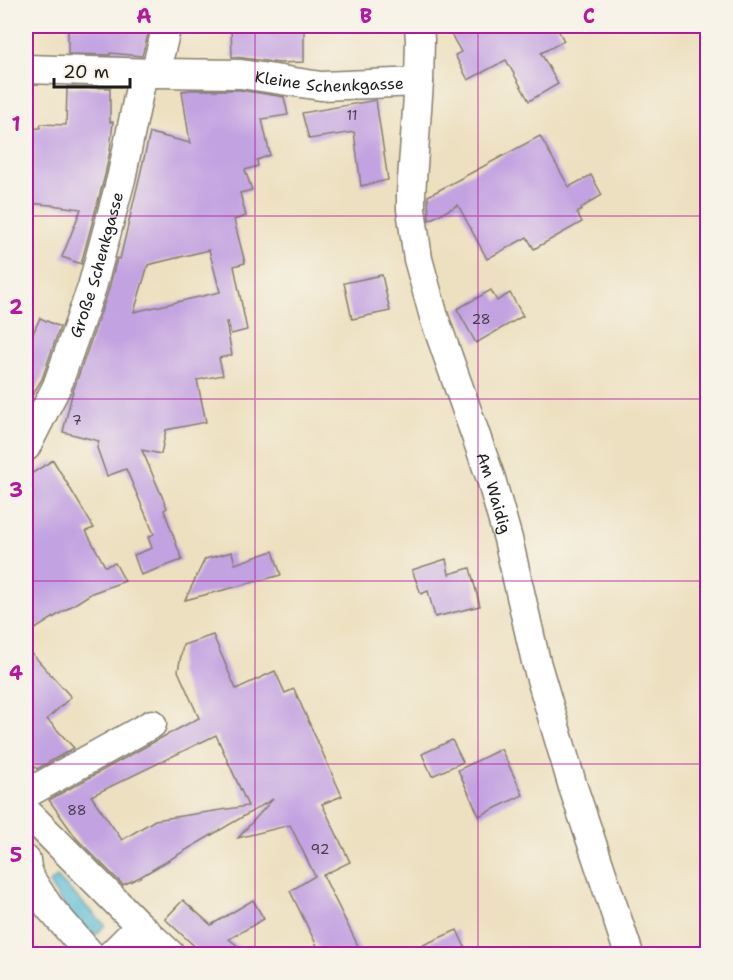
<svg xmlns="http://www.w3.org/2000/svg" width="733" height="980" viewBox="0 0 733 980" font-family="'Shantell Sans',sans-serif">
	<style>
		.water { fill: #56bad4; stroke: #396b78; stroke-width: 1.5 }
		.building { fill: #c2a2e1; fill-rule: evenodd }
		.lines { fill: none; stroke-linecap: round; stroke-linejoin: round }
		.minor-casing { stroke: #847e6e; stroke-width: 31 }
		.minor { stroke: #fff; stroke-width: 28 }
		.grid { fill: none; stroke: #b5179e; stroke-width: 1.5; stroke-opacity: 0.55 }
		.labels { text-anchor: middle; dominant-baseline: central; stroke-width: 5; stroke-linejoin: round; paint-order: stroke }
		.number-label { font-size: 14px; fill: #463e4d }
		.street-label { font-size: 16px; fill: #1c1c1c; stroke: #f7f3e8 }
		.neatline { fill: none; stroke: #b5179e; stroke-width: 2 }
		.grid-label { font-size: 20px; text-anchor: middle; font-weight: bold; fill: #b5179e }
	</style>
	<rect width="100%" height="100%" fill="#f7f3e8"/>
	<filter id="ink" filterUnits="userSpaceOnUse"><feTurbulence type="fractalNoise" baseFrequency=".0167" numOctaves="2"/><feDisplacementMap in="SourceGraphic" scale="12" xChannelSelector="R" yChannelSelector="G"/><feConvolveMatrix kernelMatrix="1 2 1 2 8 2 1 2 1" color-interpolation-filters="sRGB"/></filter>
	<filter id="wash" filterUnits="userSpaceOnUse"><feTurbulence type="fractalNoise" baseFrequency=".008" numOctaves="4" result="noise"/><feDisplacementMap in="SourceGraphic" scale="24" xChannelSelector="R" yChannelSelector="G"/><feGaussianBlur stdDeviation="1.35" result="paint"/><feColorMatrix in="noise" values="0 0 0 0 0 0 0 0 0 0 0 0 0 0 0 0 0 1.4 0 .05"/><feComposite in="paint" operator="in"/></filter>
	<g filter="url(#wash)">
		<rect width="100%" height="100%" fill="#ede0c0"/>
		<!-- water -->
		<polygon class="water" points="57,877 105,925 97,934 80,930 49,884"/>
		<g id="blocks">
			<!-- building -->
			<g class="building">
				<polygon points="68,26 107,26 108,27 149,31 142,56 110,53 110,55 68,54"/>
				<polygon points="231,26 304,26 304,62 279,63 243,58 232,57"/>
				<polygon points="467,26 556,26 564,41 541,53 558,84 529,101 506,60 468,80 455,55 461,52 451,34"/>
				<polygon points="67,87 110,88 110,122 113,122 110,151 105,175 81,264 62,257 81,209 51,205 26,203 26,129 40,128 41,124 66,125"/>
				<path d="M191,90H240L284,97L288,115L262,119L270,155L257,160L258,166L245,170L252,190L240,193L246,216L234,220L245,263L234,266L247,330L231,334L228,322H226L232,355L219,358L223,375L197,380L206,422L166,430L161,454L142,450L167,508L164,510L182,560L141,575L134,555L152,548L148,537L154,534L126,469L107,476L97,448L99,441L63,432L72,394L108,292L117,258L120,259L150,133L190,143L182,91ZM209,250L220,292L134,312L148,265Z"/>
				<polygon points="376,100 388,180 361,186 354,132 309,139 302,113"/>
				<polygon points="540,136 569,187 591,175 602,195 581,208 582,210 577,213 582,222 534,249 527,237 487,259 458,205 429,220 428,196"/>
				<polygon points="382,275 390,311 352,319 344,283"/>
				<polygon points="491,290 497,301 510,293 523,316 476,343 457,309"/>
				<polygon points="40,318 60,327 42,379 26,406 26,349"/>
				<polygon points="53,460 94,528 86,531 105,566 115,563 125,581 92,593 26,635 26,477"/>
				<polygon points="273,551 281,575 185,600 205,559 232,552 235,564"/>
				<polygon points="446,559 449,574 470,568 480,606 435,617 428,591 421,594 412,570"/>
				<path d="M213,635L236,689L275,671L285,693L294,689L342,796L322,804L350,862L323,875L362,954H321L290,891L315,876L290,825L238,838L273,799L140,877L123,885L77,839L49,800L161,738L199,718L178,671L183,645ZM216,735L248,806L155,820L122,840L91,796Z"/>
				<polygon points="26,647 71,697 47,719 74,748 37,769 26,757"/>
				<polygon points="452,740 463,762 432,776 422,754"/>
				<polygon points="501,749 523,795 479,816 458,770"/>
				<polygon points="183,900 211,925 253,900 264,919 229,939 248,954 203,954 165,919"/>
				<polygon points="457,930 468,954 403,954"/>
			</g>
		</g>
	</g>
	<g filter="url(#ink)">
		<use href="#blocks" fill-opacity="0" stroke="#847e6e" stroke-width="1.5"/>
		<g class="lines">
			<!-- minor casing -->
			<g class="minor-casing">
				<g id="minor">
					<path id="s1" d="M419,26L420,40L419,82L411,194V209L418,259L434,317L491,479L508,539L536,662L573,787L629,954"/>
					<path id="s2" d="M26,69L155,73L241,74L321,86L419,82"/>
					<polyline points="155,73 167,26"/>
					<path id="s3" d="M26,447L57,386L92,287L121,179L143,73"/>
					<polyline points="26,794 152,724"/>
					<polyline points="26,811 140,926 170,954"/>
					<polyline points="26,860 28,875 49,907 90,954"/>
					<polyline points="112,954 140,926"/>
				</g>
			</g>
			<!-- minor -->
			<use href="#minor" class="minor"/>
		</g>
	</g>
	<!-- grid -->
	<path class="grid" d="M255,26V954M478,26V954M26,216H708M26,399H708M26,581H708M26,764H708"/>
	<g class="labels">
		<!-- number labels -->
		<g class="number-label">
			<text x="352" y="115">11</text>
			<text x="481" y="319">28</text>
			<text x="77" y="420">7</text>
			<text x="77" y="810">88</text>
			<text x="320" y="849">92</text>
		</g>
		<!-- street labels -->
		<g class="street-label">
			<text stroke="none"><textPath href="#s2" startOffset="304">Kleine Schenkgasse</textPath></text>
			<text stroke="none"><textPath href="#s3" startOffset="196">Große Schenkgasse</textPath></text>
			<text stroke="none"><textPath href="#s1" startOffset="480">Am Waidig</textPath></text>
		</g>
	</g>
	<!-- margin -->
	<rect width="733" height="980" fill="none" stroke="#f7f3e8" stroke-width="66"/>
	<!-- scale -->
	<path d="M54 78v9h76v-9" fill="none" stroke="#1c1c1c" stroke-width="3"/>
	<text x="63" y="78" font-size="18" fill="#1c1c1c" stroke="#f7f3e8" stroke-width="4.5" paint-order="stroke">20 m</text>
	<rect x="33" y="33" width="667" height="914" class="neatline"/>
	<g class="grid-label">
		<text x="144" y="23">A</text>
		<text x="366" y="23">B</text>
		<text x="589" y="23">C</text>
		<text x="16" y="131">1</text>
		<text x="16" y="314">2</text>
		<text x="16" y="497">3</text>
		<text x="16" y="680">4</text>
		<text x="16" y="862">5</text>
	</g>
</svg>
